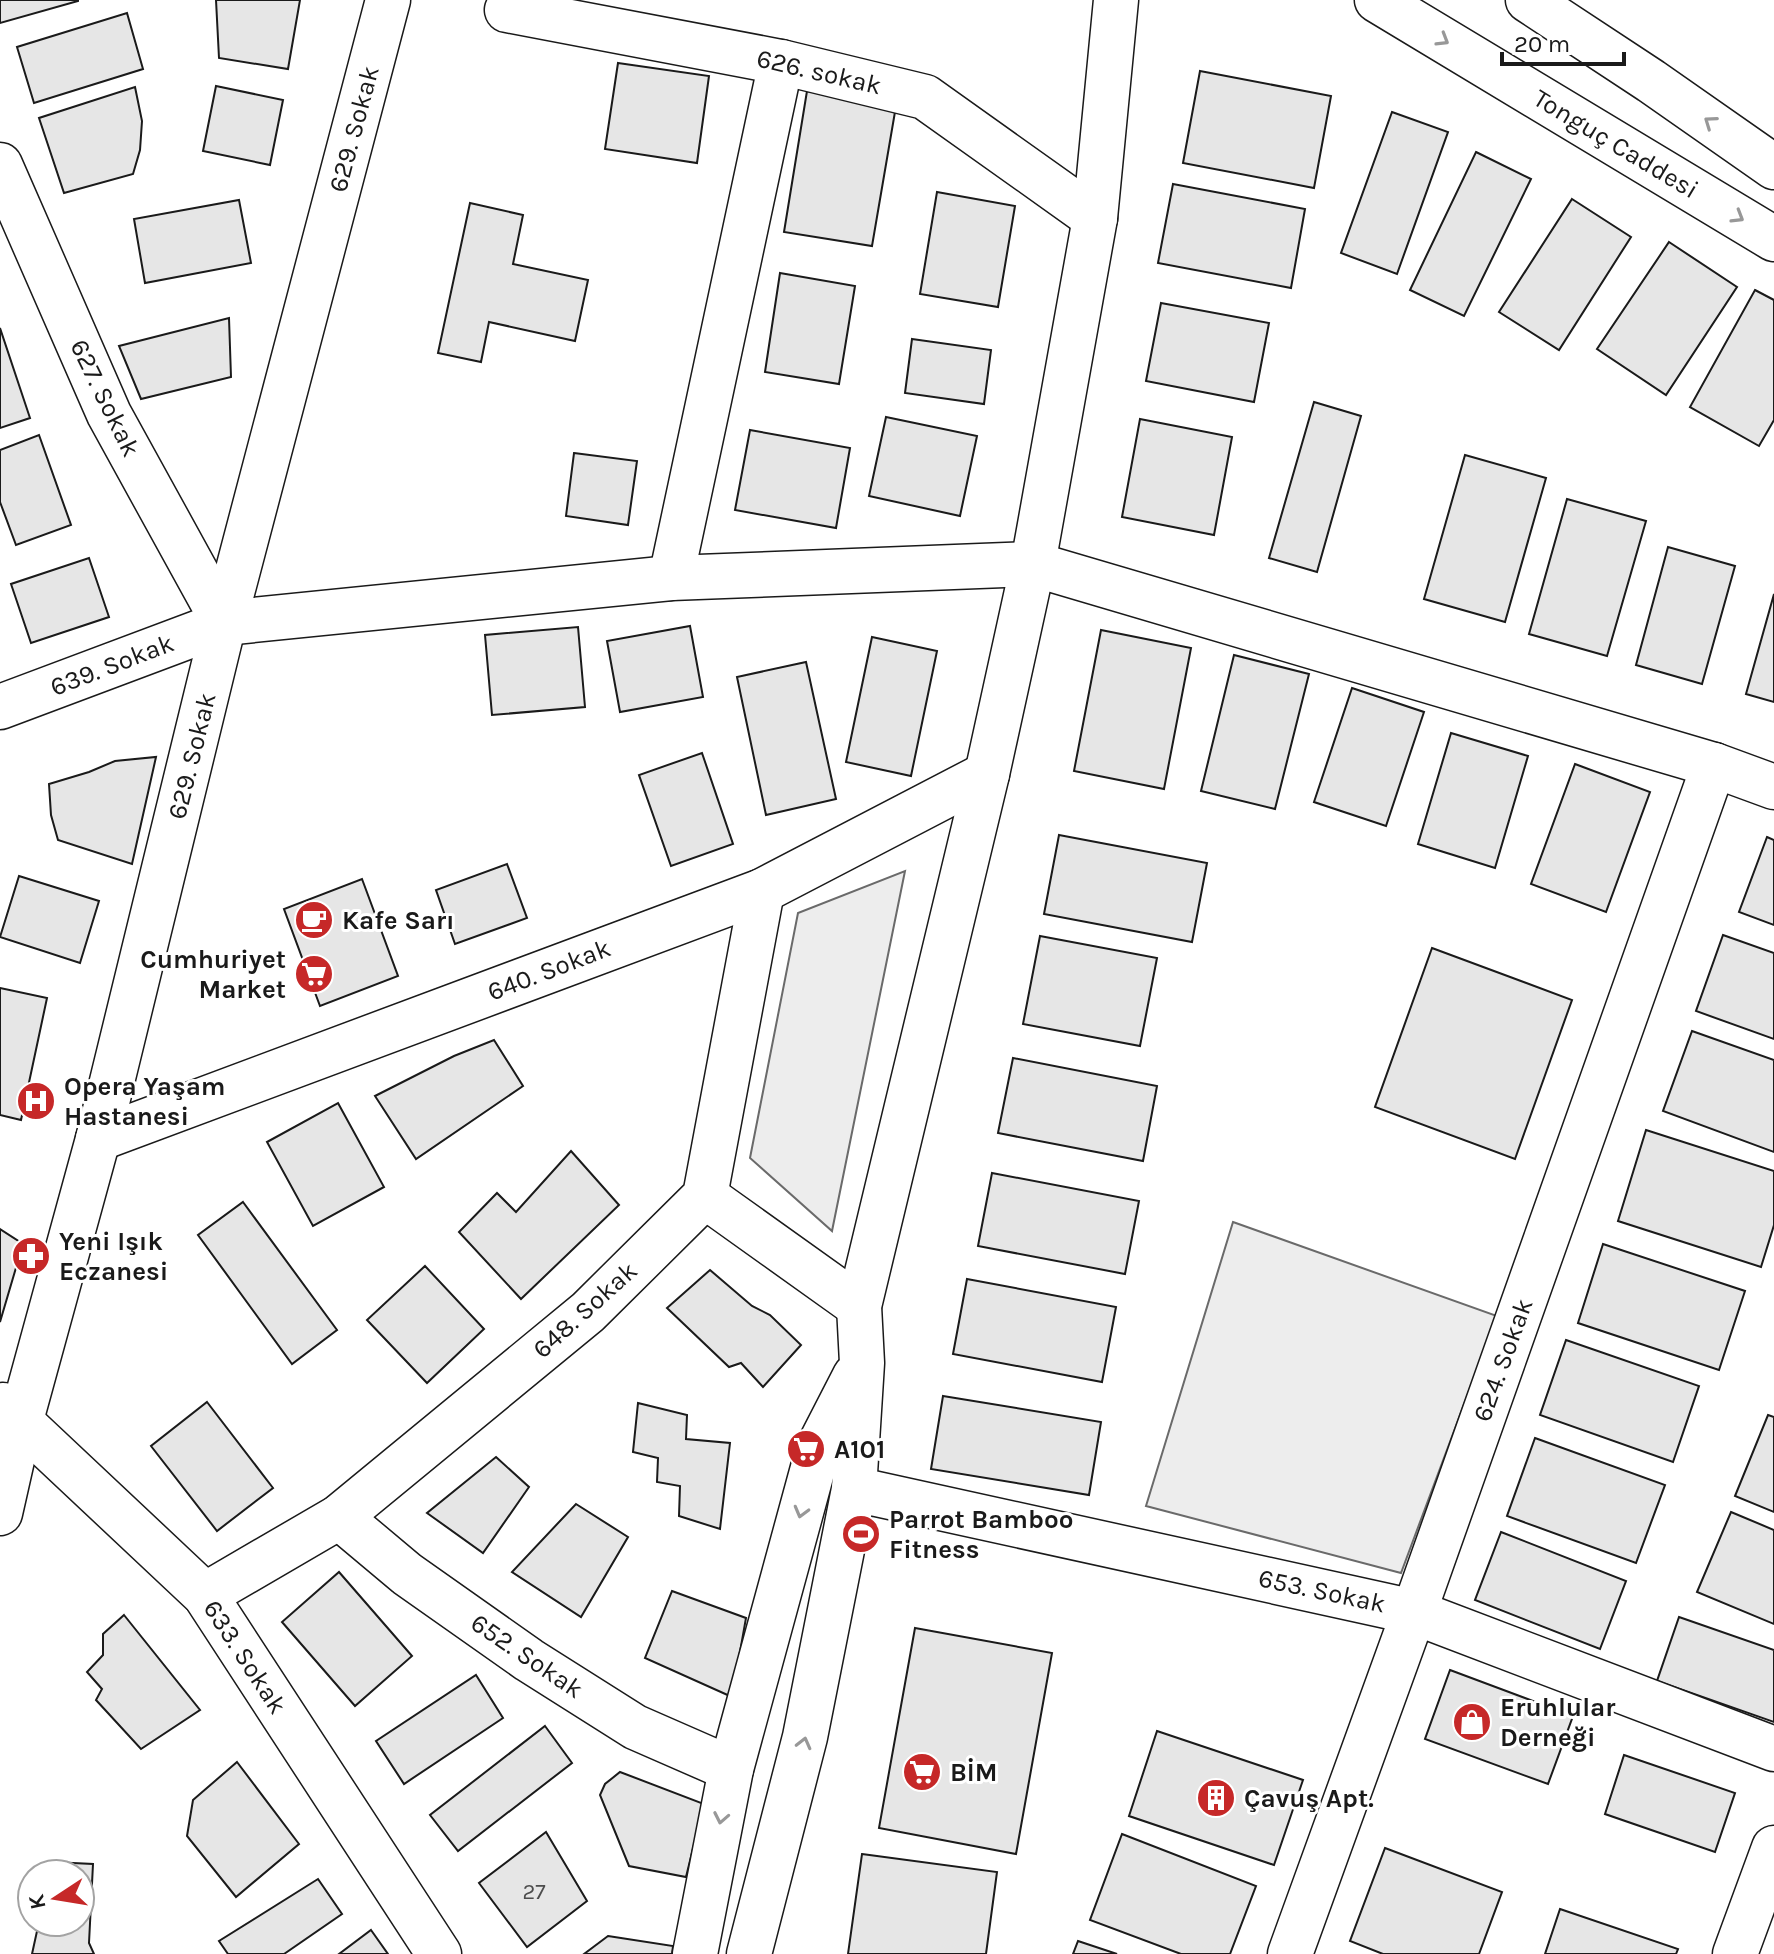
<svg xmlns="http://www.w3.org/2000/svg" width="1774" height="1954" viewBox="0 0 1774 1954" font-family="Karla,sans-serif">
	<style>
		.green { fill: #ededed; stroke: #6a6a6a; stroke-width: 2 }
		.building { fill: #e6e6e6; stroke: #1a1a1a; stroke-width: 2 }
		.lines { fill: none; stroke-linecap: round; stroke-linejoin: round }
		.minor-casing { stroke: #1a1a1a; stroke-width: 47 }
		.major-casing { stroke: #1a1a1a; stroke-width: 47 }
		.minor { stroke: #fff; stroke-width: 44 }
		.major { stroke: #fff; stroke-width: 44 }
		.oneway { stroke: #989898 }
		.labels { text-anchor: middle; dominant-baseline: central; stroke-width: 6; stroke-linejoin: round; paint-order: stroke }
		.number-label { font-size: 22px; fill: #4d4d4d }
		.street-label { font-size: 26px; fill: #1a1a1a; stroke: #fff }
		.poi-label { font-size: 26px; font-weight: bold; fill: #1a1a1a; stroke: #fff; text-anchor: start }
	</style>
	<rect width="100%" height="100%" fill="#fff"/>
	<!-- green -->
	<g class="green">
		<polygon points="905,871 832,1231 750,1158 798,913"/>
		<polygon points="1233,1222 1497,1316 1401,1573 1146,1506"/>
	</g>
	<!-- building -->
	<g class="building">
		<polygon points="0,0 78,0 78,1 0,23"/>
		<polygon points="216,0 300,0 288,69 219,58"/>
		<polygon points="127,13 143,69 34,103 17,47"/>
		<polygon points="618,63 709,76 697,163 605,149"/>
		<polygon points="1200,71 1331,96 1314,188 1183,163"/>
		<polygon points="216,86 283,100 270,165 203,151"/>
		<polygon points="135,87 142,121 140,150 133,174 64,193 39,118"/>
		<polygon points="807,91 896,106 872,246 784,232"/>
		<polygon points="1392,112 1448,132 1397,274 1341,253"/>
		<polygon points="1476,152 1531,179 1464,316 1410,290"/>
		<polygon points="1173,184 1305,209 1291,288 1158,263"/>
		<polygon points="937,192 1015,206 998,307 920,294"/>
		<polygon points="1572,199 1631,237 1559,350 1499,312"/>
		<polygon points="239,200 251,263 145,283 134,219"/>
		<polygon points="470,203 523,215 513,264 588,280 575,341 489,322 481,362 438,353"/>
		<polygon points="1669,242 1737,287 1666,395 1597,349"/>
		<polygon points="780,273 855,286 839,384 765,372"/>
		<polygon points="1755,290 1774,300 1774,420 1759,446 1690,407"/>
		<polygon points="1161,303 1269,323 1254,402 1146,381"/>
		<polygon points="229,318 231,377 141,399 119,346"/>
		<polygon points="0,328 30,418 0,428"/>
		<polygon points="912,339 991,350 984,404 905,393"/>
		<polygon points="1314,402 1361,416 1317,572 1269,558"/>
		<polygon points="886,417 977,436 960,516 869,496"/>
		<polygon points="1140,419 1232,437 1214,535 1122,517"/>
		<polygon points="750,430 850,448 836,528 735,510"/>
		<polygon points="39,435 71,525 16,545 0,502 0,450"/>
		<polygon points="574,453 637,461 628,525 566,516"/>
		<polygon points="1465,455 1546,478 1505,622 1424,599"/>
		<polygon points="1567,499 1646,521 1607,656 1529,634"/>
		<polygon points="1668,547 1735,566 1702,684 1636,665"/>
		<polygon points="89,558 109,617 31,643 11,584"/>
		<polygon points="1774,594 1774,702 1746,694"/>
		<polygon points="690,626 703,697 620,712 607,641"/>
		<polygon points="578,627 585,707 492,715 485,635"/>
		<polygon points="1101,630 1191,648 1164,789 1074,771"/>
		<polygon points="872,637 937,651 911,776 846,762"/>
		<polygon points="1234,655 1309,674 1275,809 1201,791"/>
		<polygon points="806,662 836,799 766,815 737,677"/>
		<polygon points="1352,688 1424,712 1386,826 1314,802"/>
		<polygon points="1451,733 1528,756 1495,868 1418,844"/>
		<polygon points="702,753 733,844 671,866 639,775"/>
		<polygon points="156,757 132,864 58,840 51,815 49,784 89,772 115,761"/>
		<polygon points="1575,764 1650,792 1606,912 1531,884"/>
		<polygon points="1059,835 1207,863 1192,942 1044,914"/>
		<polygon points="1767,837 1774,840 1774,925 1739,912"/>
		<polygon points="507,864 527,918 455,944 436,890"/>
		<polygon points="19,876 99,901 80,963 0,937"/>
		<polygon points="362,879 398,976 320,1006 284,909"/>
		<polygon points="1723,935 1774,953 1774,1039 1696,1011"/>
		<polygon points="1040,936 1157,958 1140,1046 1023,1024"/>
		<polygon points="1432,948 1572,1000 1515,1159 1375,1107"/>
		<polygon points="0,988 47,998 21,1120 0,1115"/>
		<polygon points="1692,1031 1774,1060 1774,1152 1663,1111"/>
		<polygon points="494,1040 523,1086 416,1159 375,1096 454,1056"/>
		<polygon points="1013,1058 1157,1086 1143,1161 998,1133"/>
		<polygon points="338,1103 384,1187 313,1226 267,1142"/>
		<polygon points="1646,1130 1774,1171 1774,1225 1761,1267 1618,1221"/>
		<polygon points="571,1151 619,1205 521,1299 459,1232 497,1193 516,1212"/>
		<polygon points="992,1173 1139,1201 1125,1274 978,1246"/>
		<polygon points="243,1202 337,1330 292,1364 198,1235"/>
		<polygon points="0,1229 23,1244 0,1322"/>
		<polygon points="1603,1244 1745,1291 1719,1370 1578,1323"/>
		<polygon points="425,1266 484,1329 427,1383 367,1320"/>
		<polygon points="710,1270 752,1306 770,1315 801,1345 763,1387 741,1363 729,1367 667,1308"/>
		<polygon points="967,1279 1116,1307 1102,1382 953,1354"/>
		<polygon points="1566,1340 1699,1386 1673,1462 1540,1415"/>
		<polygon points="943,1396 1101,1422 1089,1495 931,1469"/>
		<polygon points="207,1402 273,1488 217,1531 151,1446"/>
		<polygon points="638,1403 687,1415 686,1439 730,1443 720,1529 679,1516 680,1486 657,1482 658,1458 633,1452"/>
		<polygon points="1768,1415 1774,1417 1774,1512 1735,1496"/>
		<polygon points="1535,1438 1665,1485 1636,1563 1507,1516"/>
		<polygon points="496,1457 529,1487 483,1553 427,1513"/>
		<polygon points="576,1504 628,1537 581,1617 512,1572"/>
		<polygon points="1731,1512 1774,1530 1774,1624 1697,1592"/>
		<polygon points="1501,1532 1626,1581 1600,1649 1475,1600"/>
		<polygon points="339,1572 412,1656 355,1706 282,1622"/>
		<polygon points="672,1591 746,1618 732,1697 645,1658"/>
		<polygon points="124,1615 200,1710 141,1749 96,1700 102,1689 87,1672 103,1655 103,1634"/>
		<polygon points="1679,1617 1774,1650 1774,1722 1657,1681"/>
		<polygon points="915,1628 1052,1653 1016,1854 879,1828"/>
		<polygon points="1450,1670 1573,1716 1548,1784 1425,1739"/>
		<polygon points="476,1675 503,1718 404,1784 376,1741"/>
		<polygon points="545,1726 572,1763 458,1851 430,1815"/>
		<polygon points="1157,1731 1303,1780 1274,1865 1129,1816"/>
		<polygon points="1624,1755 1735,1793 1715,1852 1605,1814"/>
		<polygon points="237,1762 299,1844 236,1897 187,1836 193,1800"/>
		<polygon points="620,1772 704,1804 686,1877 629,1866 600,1795 605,1784"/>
		<polygon points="546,1832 587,1901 527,1947 479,1883"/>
		<polygon points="1122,1834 1256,1886 1230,1954 1181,1954 1090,1920"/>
		<polygon points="1385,1848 1502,1892 1479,1954 1383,1954 1350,1941"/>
		<polygon points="862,1854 997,1872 986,1954 848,1954"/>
		<polygon points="52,1862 93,1864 89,1943 94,1954 32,1954 39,1922 80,1922 80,1874 50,1874"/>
		<polygon points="318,1879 342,1914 284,1954 228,1954 219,1941"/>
		<polygon points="1560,1909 1678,1949 1676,1954 1545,1954"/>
		<polygon points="371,1930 388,1954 339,1954"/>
		<polygon points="608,1936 673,1946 672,1954 584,1954"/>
		<polygon points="1078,1941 1117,1954 1073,1954"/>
	</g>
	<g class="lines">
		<!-- minor casing -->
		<g class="minor-casing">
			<g id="minor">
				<polyline points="507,10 781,62 925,97 1095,218"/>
				<polyline points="0,165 109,414 224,623"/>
				<polyline points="671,578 781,62"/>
				<polyline points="0,707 224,623 671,578 1033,564 1714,765 1774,787"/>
				<polyline points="98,1139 762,891 987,774"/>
				<polyline points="705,1196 859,1306"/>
				<polyline points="3,1405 205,1595 439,1954"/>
				<polyline points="854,1489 1414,1612 1774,1749"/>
				<polyline points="0,1513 21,1420 98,1139 224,623 388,0"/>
				<polyline points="339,1517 407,1574 529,1660 635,1727 731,1769"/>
				<polyline points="205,1595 339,1517 588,1312 705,1196 762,891"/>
				<polyline points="1290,1954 1414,1612 1714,765"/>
				<polyline points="1735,1954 1774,1848"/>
			</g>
		</g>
		<!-- major casing -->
		<g class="major-casing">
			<g id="major">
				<polyline points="1377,0 1774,239"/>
				<polyline points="1528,0 1651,81 1774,167"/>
				<polyline points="695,1954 731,1769 819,1446 855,1376"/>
				<polyline points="749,1954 805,1737 854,1489 862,1363 859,1306 987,774 1033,564 1095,218 1116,0"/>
			</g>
		</g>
		<!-- minor -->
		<use href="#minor" class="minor"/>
		<!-- major -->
		<use href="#major" class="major"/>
	</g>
	<!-- one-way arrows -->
	<defs><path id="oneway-chevron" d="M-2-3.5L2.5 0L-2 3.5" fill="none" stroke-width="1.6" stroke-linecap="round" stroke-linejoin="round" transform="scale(2)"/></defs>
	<g class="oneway">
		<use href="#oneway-chevron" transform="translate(1443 40) rotate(31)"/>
		<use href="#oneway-chevron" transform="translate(1710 122) rotate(-145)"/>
		<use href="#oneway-chevron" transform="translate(1738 217) rotate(31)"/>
		<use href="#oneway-chevron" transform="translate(801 1512) rotate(105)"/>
		<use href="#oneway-chevron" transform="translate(804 1743) rotate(-76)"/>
		<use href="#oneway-chevron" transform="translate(721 1818) rotate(101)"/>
	</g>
	<!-- icons -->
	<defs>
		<g id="cafe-disc" transform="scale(2)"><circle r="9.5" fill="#c62828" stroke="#fff"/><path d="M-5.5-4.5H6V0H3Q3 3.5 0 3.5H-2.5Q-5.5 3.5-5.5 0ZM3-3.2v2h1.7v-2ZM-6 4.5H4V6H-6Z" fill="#fff"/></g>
		<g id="supermarket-disc" transform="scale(2)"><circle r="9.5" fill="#c62828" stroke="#fff"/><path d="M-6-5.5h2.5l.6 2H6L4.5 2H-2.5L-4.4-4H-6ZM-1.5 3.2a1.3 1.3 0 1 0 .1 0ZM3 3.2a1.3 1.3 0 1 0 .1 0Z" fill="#fff"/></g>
		<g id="hospital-disc" transform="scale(2)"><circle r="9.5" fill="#c62828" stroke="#fff"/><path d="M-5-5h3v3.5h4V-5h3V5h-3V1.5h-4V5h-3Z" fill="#fff"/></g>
		<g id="pharmacy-disc" transform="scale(2)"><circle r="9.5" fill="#c62828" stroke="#fff"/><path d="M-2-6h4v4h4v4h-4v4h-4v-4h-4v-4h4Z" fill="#fff"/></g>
		<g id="stadium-disc" transform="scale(2)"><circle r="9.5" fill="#c62828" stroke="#fff"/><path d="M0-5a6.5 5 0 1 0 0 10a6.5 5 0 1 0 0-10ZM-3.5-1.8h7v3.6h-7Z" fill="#fff"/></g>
		<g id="shop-disc" transform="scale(2)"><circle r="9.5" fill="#c62828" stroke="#fff"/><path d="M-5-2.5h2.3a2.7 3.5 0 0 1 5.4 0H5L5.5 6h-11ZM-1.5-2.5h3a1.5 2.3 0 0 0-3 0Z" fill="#fff"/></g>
		<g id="building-disc" transform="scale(2)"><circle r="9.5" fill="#c62828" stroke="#fff"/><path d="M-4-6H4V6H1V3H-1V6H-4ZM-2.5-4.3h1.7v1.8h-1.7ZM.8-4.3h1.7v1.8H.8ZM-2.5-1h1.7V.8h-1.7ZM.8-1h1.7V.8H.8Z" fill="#fff"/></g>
	</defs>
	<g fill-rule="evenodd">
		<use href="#cafe-disc" x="314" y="920"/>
		<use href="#supermarket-disc" x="314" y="974"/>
		<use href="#hospital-disc" x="36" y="1101"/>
		<use href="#pharmacy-disc" x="31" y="1256"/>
		<use href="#supermarket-disc" x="806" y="1449"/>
		<use href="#stadium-disc" x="861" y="1534"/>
		<use href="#shop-disc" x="1472" y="1722"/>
		<use href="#supermarket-disc" x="922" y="1772"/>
		<use href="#building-disc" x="1216" y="1798"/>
	</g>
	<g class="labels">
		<!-- number labels -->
		<g class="number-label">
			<text x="534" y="1892">27</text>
		</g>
		<!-- street labels -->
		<g class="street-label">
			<text transform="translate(819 72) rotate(13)">626. sokak</text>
			<text transform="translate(354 129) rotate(-75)">629. Sokak</text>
			<text transform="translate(1616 144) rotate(31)">Tonguç Caddesi</text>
			<text transform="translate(105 398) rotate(64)">627. Sokak</text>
			<text transform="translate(112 665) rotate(-21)">639. Sokak</text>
			<text transform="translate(192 756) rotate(-76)">629. Sokak</text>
			<text transform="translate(549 970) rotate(-21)">640. Sokak</text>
			<text transform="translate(585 1310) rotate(-42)">648. Sokak</text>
			<text transform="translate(1503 1360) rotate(-70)">624. Sokak</text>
			<text transform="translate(1322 1591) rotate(12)">653. Sokak</text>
			<text transform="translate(527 1656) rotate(34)">652. Sokak</text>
			<text transform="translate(245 1657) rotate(57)">633. Sokak</text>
		</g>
		<!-- poi labels -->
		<g class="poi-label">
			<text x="342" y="920">Kafe Sarı</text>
			<text x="286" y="959" text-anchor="end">Cumhuriyet<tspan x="286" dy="30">Market</tspan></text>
			<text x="64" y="1086">Opera Yaşam<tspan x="64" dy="30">Hastanesi</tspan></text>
			<text x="59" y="1241">Yeni Işık<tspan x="59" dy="30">Eczanesi</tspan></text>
			<text x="834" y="1449">A101</text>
			<text x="889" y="1519">Parrot Bamboo<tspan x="889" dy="30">Fitness</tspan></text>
			<text x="1500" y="1707">Eruhlular<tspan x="1500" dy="30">Derneği</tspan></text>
			<text x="950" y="1772">BİM</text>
			<text x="1244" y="1798">Çavuş Apt.</text>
		</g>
	</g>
	<!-- north arrow -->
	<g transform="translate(56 1898) rotate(258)"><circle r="38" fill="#ffffff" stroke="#a3a3a3" stroke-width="2"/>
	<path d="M0-6L14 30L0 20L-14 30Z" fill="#c62828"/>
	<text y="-12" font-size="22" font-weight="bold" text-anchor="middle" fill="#1a1a1a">K</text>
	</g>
	<!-- scale -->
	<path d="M1502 52v12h122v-12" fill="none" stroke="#1a1a1a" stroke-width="4"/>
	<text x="1514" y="52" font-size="24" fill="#1a1a1a" stroke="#ffffff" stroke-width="6" paint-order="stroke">20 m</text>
</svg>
